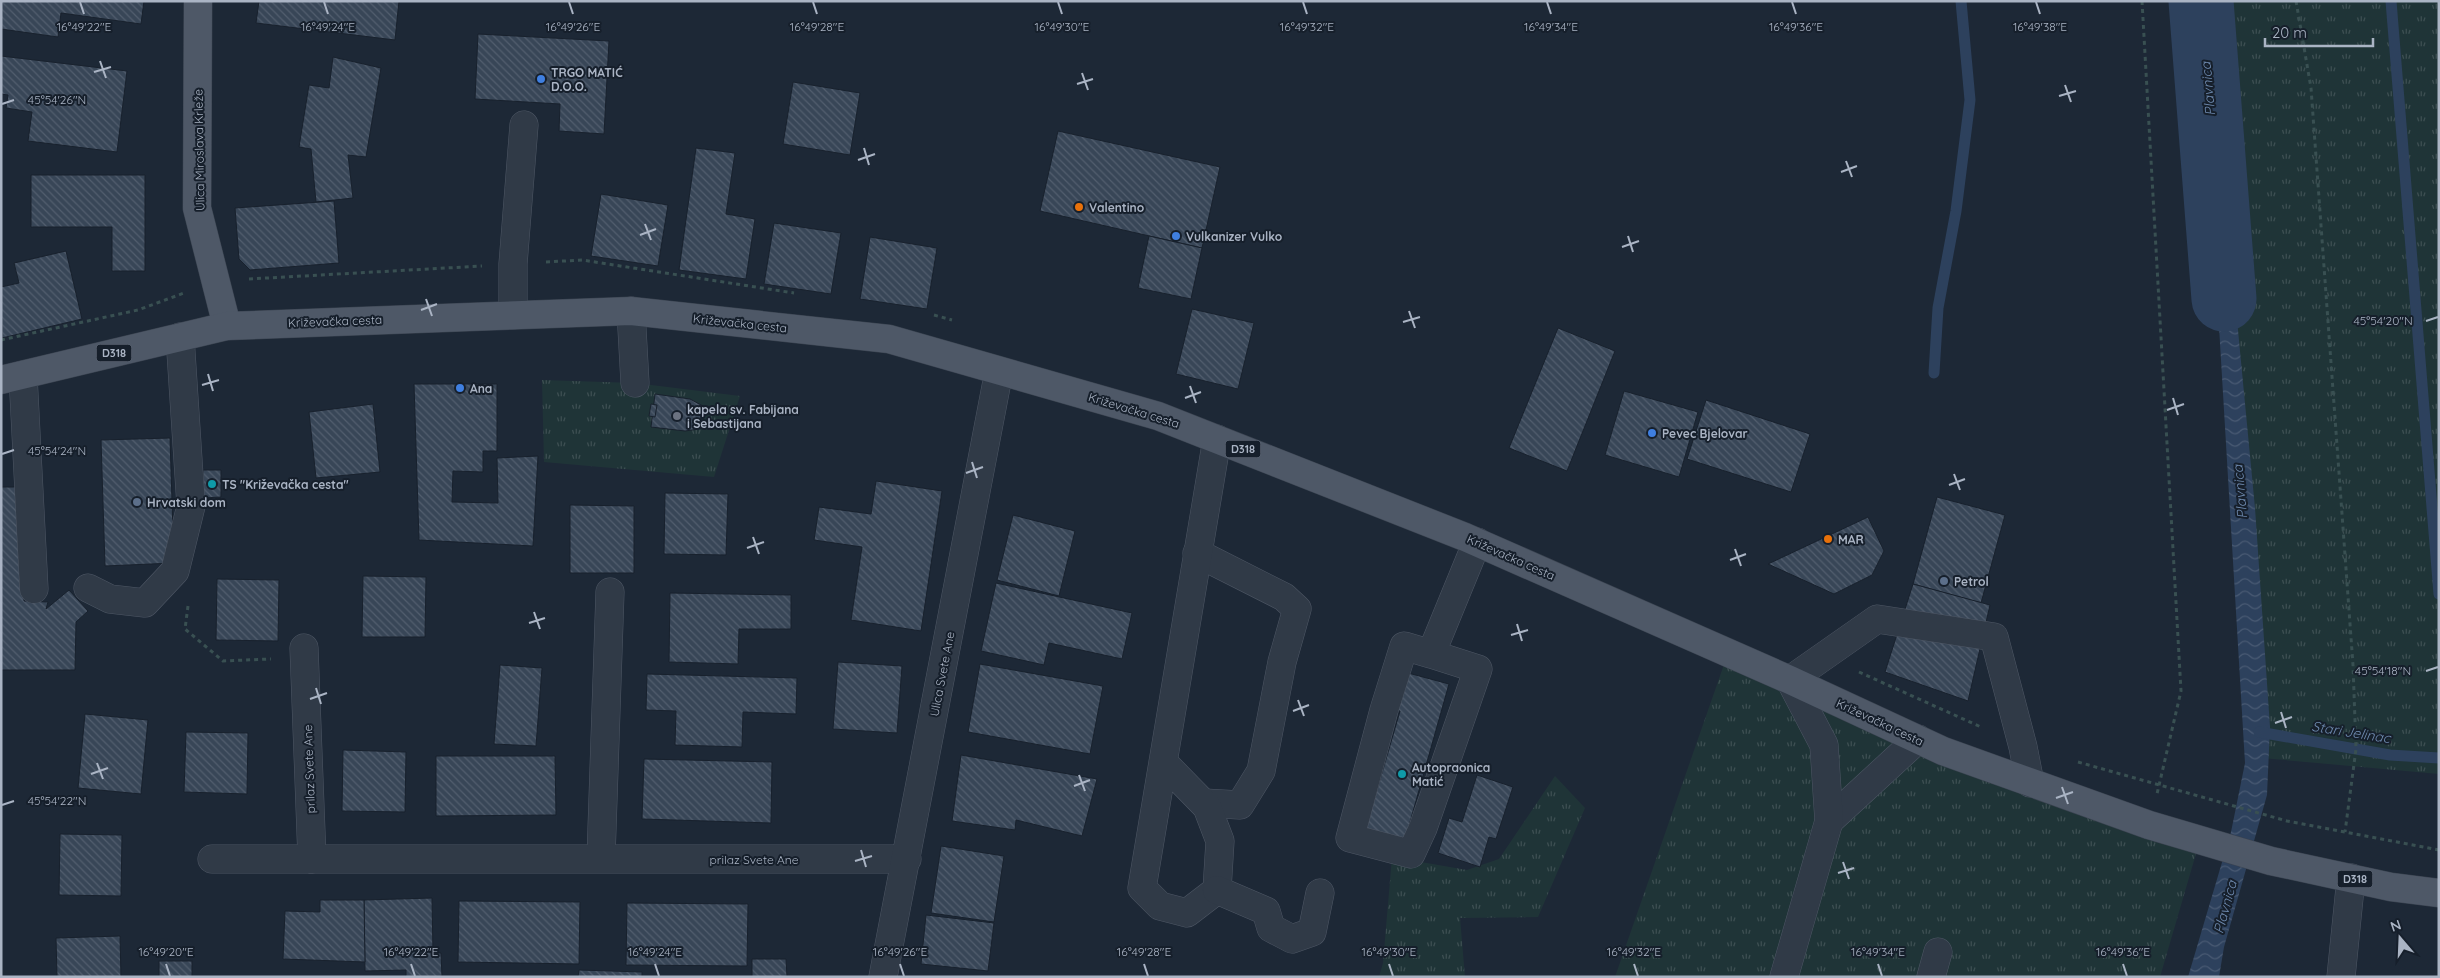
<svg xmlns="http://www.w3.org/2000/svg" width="2440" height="978" viewBox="0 0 2440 978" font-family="Quicksand,sans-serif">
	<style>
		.grass { fill: url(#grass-tufts) }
		.water { fill: url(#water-waves) }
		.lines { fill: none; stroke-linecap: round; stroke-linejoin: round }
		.stream { stroke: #2d415d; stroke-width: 11 }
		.river { stroke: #2d415d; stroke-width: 65 }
		.building { fill: url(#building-back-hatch); stroke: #18212d }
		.minor-casing { stroke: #4e5765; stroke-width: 29 }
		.major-casing { stroke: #3a4350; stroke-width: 29 }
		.path { stroke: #395052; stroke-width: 3; stroke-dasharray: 4 4; stroke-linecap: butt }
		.minor { stroke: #303a47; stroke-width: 28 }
		.major { stroke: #4e5867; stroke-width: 28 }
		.ticks { fill: none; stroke: #aab4c4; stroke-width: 2 }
		.shop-dot { fill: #3f7fe0; stroke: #161f2b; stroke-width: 2 }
		.food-dot { fill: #e8710a; stroke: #161f2b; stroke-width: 2 }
		.worship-dot { fill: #6b7280; stroke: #161f2b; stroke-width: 2 }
		.culture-dot { fill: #0f9aa8; stroke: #161f2b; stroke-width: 2 }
		.service-dot { fill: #5c6f8a; stroke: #161f2b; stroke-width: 2 }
		.labels { text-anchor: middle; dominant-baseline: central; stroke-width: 4; stroke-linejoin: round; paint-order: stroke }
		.shield { fill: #161f2b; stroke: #7e8796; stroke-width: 1 }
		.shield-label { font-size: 11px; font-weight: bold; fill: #aab4c4 }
		.poi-label { font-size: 12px; font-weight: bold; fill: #aab4c4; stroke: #161f2b; text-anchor: start }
		.street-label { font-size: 12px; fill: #aab4c4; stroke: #161f2b }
		.water-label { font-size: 14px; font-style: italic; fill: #6f8bb0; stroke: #161f2b }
		.ticks-label { font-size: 12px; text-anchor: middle; fill: #aab4c4; stroke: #161f2b; stroke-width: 4; stroke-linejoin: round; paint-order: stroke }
	</style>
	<defs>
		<pattern id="grass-tufts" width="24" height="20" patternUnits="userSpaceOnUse" patternTransform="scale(1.25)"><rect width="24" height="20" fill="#1f3437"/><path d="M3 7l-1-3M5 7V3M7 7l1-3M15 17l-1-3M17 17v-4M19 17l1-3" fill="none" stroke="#3d4f52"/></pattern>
		<pattern id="water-waves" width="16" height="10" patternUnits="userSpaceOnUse" patternTransform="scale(1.25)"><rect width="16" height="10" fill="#2d415d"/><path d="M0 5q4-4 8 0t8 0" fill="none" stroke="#495a73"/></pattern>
		<pattern id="building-back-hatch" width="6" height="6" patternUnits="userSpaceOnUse" patternTransform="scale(1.25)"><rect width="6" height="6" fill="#384657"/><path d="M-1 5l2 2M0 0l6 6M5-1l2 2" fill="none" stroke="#525e6e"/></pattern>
	</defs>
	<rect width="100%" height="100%" fill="#1d2836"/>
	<!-- grass -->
	<g class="grass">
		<polygon points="2201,1 2439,1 2439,774 2262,758"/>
		<polygon points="542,380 635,383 740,396 714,477 544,462"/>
		<polygon points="1728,653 2200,840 2160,977 1615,977"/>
		<polygon points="1555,776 1585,808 1538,917 1460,918 1465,977 1379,977 1383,963 1392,857 1467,870 1499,859"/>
	</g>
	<!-- water -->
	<polygon class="water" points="2217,209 2229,236 2255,508 2270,727 2267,795 2224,947 2219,977 2188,977 2231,832 2245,763 2215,259"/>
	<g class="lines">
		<!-- stream -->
		<g class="stream">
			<polyline points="2391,1 2439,594"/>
			<polyline points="1934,373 1938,308 1956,211 1970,100 1961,1"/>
			<polyline points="2259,732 2390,755 2439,758"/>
		</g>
		<!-- river -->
		<polyline class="river" points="2201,1 2224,299"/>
	</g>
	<!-- building -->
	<g class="building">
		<polygon points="1,1 144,1 141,24 61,13 58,37 1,29"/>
		<polygon points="259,1 399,1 395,40 256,23"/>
		<polygon points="478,34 609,41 604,134 559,131 560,104 475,99"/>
		<polygon points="1,56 127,71 117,152 28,141 32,112 6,108 8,95 1,94"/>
		<polygon points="333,57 381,68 366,157 348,155 353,198 316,202 311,149 299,147 309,85 329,88"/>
		<polygon points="793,82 860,93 850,155 783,144"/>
		<polygon points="1058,131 1220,167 1202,248 1040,211"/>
		<polygon points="696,148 735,153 726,214 755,219 746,279 679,270"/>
		<polygon points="31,175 145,175 145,271 112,271 112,227 31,227"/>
		<polygon points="601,194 668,205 658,266 591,256"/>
		<polygon points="334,201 339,263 250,270 239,259 235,208"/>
		<polygon points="774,223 841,233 831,294 764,284"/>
		<polygon points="1149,236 1202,248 1191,299 1138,288"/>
		<polygon points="870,237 937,248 927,309 860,299"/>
		<polygon points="66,251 82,319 2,338 1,287 19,283 14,263"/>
		<polygon points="1192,309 1254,323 1238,389 1176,374"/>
		<polygon points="1558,328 1615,351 1567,471 1509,448"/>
		<polygon points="414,384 497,384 497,451 483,451 483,472 453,471 452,502 498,503 497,458 538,456 533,546 419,540"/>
		<polygon points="1624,391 1698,412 1679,477 1605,455"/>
		<polygon points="655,394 690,399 703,406 699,429 685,431 651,427"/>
		<polygon points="1706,400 1810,434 1791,492 1687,459"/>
		<polygon points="373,404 380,472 316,478 309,412"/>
		<polygon points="651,404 657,405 655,417 649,416"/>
		<polygon points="170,438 174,563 105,566 101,440"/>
		<polygon points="203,470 221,470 221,497 203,498"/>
		<polygon points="876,481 942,491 921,631 851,620 862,547 814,540 819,507 871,514"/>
		<polygon points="1,487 25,487 24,601 48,602 46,609 69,590 88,611 76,622 75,670 1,670"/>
		<polygon points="665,493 728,494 726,555 664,554"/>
		<polygon points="1937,497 2005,515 1981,603 1913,584"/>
		<polygon points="570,505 634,506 634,573 570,573"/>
		<polygon points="1013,515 1075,531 1059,596 997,580"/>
		<polygon points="1868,517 1884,551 1872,575 1834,594 1768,564"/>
		<polygon points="363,576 426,577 425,637 362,637"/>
		<polygon points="217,579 279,580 278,641 216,640"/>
		<polygon points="996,583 1132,613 1122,659 1049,643 1044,665 981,651"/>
		<polygon points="1913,584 1990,605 1968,701 1885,672"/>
		<polygon points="670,593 791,595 791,629 739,629 738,664 669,662"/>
		<polygon points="838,662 902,666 897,733 833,729"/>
		<polygon points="980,664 1103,686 1090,754 968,732"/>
		<polygon points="500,665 542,668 536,746 494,744"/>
		<polygon points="1397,670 1449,684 1403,847 1363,838 1400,711 1388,710"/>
		<polygon points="647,674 797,678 796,714 743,712 742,747 675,745 676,711 646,710"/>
		<polygon points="85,714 148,720 141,794 78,788"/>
		<polygon points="186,732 248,733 247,794 184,792"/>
		<polygon points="343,750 406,752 405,812 342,811"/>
		<polygon points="961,755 1097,779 1082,836 1016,820 1015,830 952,821"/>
		<polygon points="436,756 555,756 556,815 436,816"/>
		<polygon points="644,759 772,762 771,823 642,819"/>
		<polygon points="1477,775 1513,787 1496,839 1489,837 1480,867 1438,853 1449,818 1462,822"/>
		<polygon points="60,834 122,835 121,896 59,895"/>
		<polygon points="941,846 1004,856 994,922 931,913"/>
		<polygon points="432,898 433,953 441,953 442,977 406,977 406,970 365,971 364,900"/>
		<polygon points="320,900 364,900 365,962 283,959 285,911 320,912"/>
		<polygon points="459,901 580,902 579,964 458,962"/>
		<polygon points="627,903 748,904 747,966 626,965"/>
		<polygon points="926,915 994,923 988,971 921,964"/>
		<polygon points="120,936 121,977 57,977 56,938"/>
		<polygon points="752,959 786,959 787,977 752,977"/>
		<rect x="159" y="961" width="33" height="16"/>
		<polygon points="579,970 642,972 642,977 578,977"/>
	</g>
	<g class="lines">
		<!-- minor casing -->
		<g class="minor-casing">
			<g id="minor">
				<polyline points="631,311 635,383"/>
				<polyline points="513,315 513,264 524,125"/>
				<polyline points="23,375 34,589"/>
				<polyline points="1197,553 1284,597 1297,609 1282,662 1261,771 1240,805 1204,803"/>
				<polyline points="88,588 110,599 145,603 175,571 191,506 180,337"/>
				<polyline points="304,648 312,859"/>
				<polyline points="1431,654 1404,646 1384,710 1350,838 1411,854 1423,828 1478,669 1431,654 1477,542"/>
				<polyline points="1163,762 1207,807 1220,841 1217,890 1187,913 1160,906 1142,888 1217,439"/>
				<polyline points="1829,821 1918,739"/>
				<polyline points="601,858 610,592"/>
				<polyline points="212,859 907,859"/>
				<polyline points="1217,890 1266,911 1271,928 1292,939 1312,932 1320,893"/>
				<polyline points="883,977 999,371"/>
				<polyline points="1784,977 1829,821 1824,745 1790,680 1877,619 1994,637 2023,747 2030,783"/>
				<polyline points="1931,977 1938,952"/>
				<polyline points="2341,977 2351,878"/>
			</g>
		</g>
		<!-- major casing -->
		<g class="major-casing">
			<g id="major">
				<polyline points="198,1 197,208 227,326"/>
				<polyline points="1,380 227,326 631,311 889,339 1158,416 1465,537 1790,680 1943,751 2149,825 2271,861 2391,887 2439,893"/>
			</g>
		</g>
		<!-- path -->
		<g class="path">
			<polyline points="2142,1 2181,691 2157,794"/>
			<polyline points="2296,1 2311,88 2353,665 2356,749 2345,832"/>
			<polyline points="546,262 582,260 794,293"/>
			<polyline points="249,279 482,266"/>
			<polyline points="934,315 952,320"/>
			<polyline points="1,340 138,310 184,293"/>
			<polyline points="188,606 185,629 223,661 271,659"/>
			<polyline points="1859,672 1981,727"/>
			<polyline points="2078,762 2287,821 2439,850"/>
		</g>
		<!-- minor -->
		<use href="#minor" class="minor"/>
		<!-- major -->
		<use href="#major" class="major"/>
	</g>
	<!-- ticks -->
	<path class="ticks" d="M80,2L84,14M324,2L328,14M569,2L573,14M813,2L817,14M1058,2L1062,14M1303,2L1307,14M1547,2L1551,14M1792,2L1796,14M2036,2L2040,14M100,61L106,78M94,72L111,67M1082,73L1088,90M1077,84L1093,79M2065,85L2071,102M2059,96L2076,91M2,104L14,100M864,148L869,165M858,160L875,154M1846,161L1852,177M1841,172L1857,166M645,224L651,240M640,235L656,229M1628,236L1633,252M1622,247L1639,241M426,299L432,316M421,310L437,304M1409,311L1415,328M2426,321L2438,317M1403,322L1420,317M208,374L213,391M202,385L219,380M1190,386L1196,403M1185,398L1201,392M2173,398L2178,415M2167,410L2184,404M2,454L14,450M972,462L977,478M966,473L983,467M1954,474L1960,490M1949,485L1965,479M753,537L759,554M747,548L764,542M1735,549L1741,566M1730,560L1746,554M534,612L540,629M529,623L545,618M1517,624L1522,641M1511,635L1528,630M2426,671L2438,667M316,688L321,704M310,699L327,693M1298,700L1304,716M1293,711L1309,705M2281,712L2286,728M2275,723L2292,717M97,763L103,779M91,774L108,768M1079,775L1085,791M1074,786L1090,780M2062,787L2068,804M2056,798L2073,792M2,805L14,801M861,850L866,867M855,861L872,856M1843,862L1849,879M1838,873L1854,868M166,964L170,976M411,964L415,976M655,964L659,976M900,964L904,976M1144,964L1148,976M1389,964L1393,976M1634,964L1638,976M1878,964L1882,976M2123,964L2127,976"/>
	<!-- markers -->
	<g class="shop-dot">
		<circle cx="541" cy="79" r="5"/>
		<circle cx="1176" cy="236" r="5"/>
		<circle cx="460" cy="388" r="5"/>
		<circle cx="1652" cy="433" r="5"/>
	</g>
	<g class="food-dot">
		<circle cx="1079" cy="207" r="5"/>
		<circle cx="1828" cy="539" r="5"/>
	</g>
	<circle class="worship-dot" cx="677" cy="416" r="5"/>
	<g class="culture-dot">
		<circle cx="212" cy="484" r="5"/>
		<circle cx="1402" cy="774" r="5"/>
	</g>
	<g class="service-dot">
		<circle cx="137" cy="502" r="5"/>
		<circle cx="1944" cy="581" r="5"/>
	</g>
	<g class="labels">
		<!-- shield labels -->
		<g class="shield">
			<rect x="96.5" y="344.5" width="35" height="17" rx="4"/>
			<rect x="1225.5" y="440.5" width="35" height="17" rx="4"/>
			<rect x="2337.5" y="870.5" width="35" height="17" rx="4"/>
		</g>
		<g class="shield-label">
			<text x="114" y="353">D318</text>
			<text x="1243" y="449">D318</text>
			<text x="2355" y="879">D318</text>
		</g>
		<!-- poi labels -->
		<g class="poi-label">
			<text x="551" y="72">TRGO MATIĆ<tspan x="551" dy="14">D.O.O.</tspan></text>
			<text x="1089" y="207">Valentino</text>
			<text x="1186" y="236">Vulkanizer Vulko</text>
			<text x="470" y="388">Ana</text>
			<text x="687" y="409">kapela sv. Fabijana<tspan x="687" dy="14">i Sebastijana</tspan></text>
			<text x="1662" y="433">Pevec Bjelovar</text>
			<text x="222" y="484">TS "Križevačka cesta"</text>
			<text x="147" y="502">Hrvatski dom</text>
			<text x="1838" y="539">MAR</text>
			<text x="1954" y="581">Petrol</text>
			<text x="1412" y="767">Autopraonica<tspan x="1412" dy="14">Matić</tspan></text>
		</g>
		<!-- street labels -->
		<g class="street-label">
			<text transform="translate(199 150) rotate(-91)">Ulica Miroslava Krleže</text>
			<text transform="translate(335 321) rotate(-2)">Križevačka cesta</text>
			<text transform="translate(740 323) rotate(6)">Križevačka cesta</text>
			<text transform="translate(1134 410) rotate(17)">Križevačka cesta</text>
			<text transform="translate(1511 557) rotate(24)">Križevačka cesta</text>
			<text transform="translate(942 674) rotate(-79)">Ulica Svete Ane</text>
			<text transform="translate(1880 722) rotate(25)">Križevačka cesta</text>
			<text transform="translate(309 769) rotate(-92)">prilaz Svete Ane</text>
			<text x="754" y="859">prilaz Svete Ane</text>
		</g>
		<!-- water labels -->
		<g class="water-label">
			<text transform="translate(2208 89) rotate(-95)">Plavnica</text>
			<text transform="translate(2240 492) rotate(-95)">Plavnica</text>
			<text transform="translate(2351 732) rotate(9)">Stari Jelinac</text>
			<text transform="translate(2225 907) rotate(-75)">Plavnica</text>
		</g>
	</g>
	<g class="ticks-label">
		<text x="84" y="31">16°49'22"E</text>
		<text x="328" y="31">16°49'24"E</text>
		<text x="573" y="31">16°49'26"E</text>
		<text x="817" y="31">16°49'28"E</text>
		<text x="1062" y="31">16°49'30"E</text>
		<text x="1307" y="31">16°49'32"E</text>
		<text x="1551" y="31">16°49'34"E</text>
		<text x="1796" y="31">16°49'36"E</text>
		<text x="2040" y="31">16°49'38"E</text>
		<text x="57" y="104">45°54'26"N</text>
		<text x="2383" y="325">45°54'20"N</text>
		<text x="57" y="455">45°54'24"N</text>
		<text x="2383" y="675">45°54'18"N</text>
		<text x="57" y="805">45°54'22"N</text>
		<text x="166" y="956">16°49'20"E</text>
		<text x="411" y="956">16°49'22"E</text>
		<text x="655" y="956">16°49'24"E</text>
		<text x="900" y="956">16°49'26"E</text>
		<text x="1144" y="956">16°49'28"E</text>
		<text x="1389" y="956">16°49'30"E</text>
		<text x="1634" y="956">16°49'32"E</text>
		<text x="1878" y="956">16°49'34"E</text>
		<text x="2123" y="956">16°49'36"E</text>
	</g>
	<!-- border -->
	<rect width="2440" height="978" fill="none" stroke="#aab4c4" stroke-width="5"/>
	<!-- north arrow -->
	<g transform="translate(2400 938) rotate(341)" stroke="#161f2b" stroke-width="4" paint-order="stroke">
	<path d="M0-4L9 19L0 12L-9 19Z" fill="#aab4c4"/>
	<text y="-8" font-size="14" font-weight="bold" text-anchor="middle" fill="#aab4c4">N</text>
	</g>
	<!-- scale -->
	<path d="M2265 38v8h108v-8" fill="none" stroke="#aab4c4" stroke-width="2.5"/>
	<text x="2272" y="38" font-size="15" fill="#aab4c4" stroke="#161f2b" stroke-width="4" paint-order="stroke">20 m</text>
</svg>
